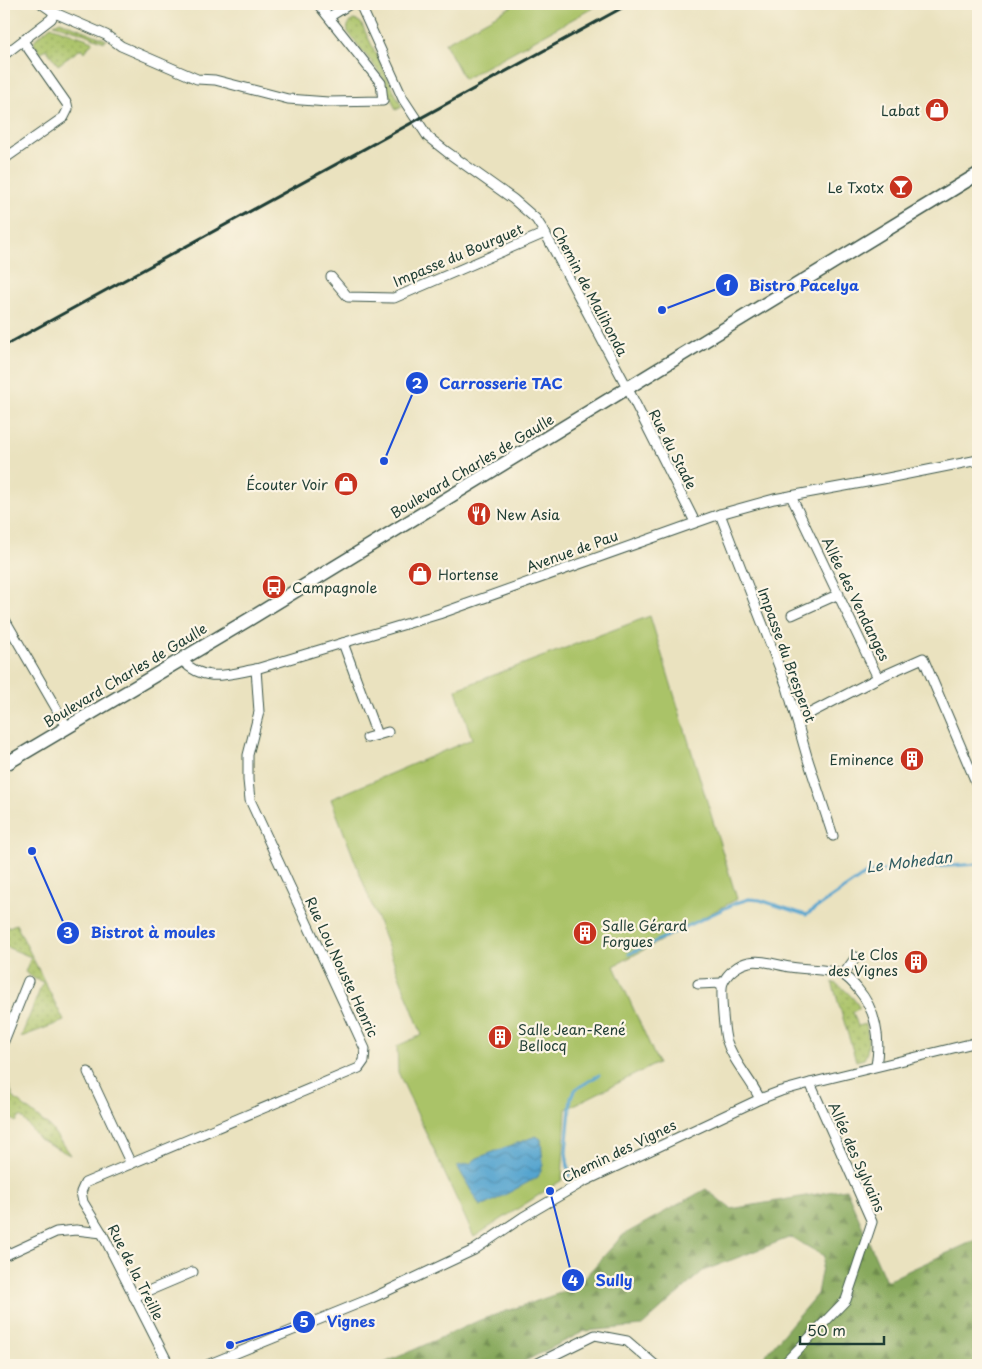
<svg xmlns="http://www.w3.org/2000/svg" width="982" height="1369" viewBox="0 0 982 1369" font-family="'Playpen Sans',sans-serif">
	<style>
		.grass { fill: url(#grass-dots); stroke: #64804e }
		.forest { fill: url(#forest-firs); stroke: #537348 }
		.garden { fill: #aac368; stroke: #64804e }
		.water { fill: url(#water-waves); stroke: #3a7082 }
		.lines { fill: none; stroke-linecap: round; stroke-linejoin: round }
		.stream { stroke: #55a4cf; stroke-width: 3 }
		.street-casing { stroke: #3d5649; stroke-width: 11 }
		.secondary-casing { stroke: #3d5649; stroke-width: 15 }
		.street { stroke: #fff; stroke-width: 9 }
		.secondary { stroke: #fff; stroke-width: 12 }
		.rail { stroke: #1f3d34; stroke-width: 3 }
		.labels { text-anchor: middle; dominant-baseline: central; stroke-width: 4.5; stroke-linejoin: round; paint-order: stroke }
		.poi-label { font-size: 14px; fill: #1f3d34; stroke: #fcf5e5; text-anchor: end }
		.street-label { font-size: 14px; fill: #1f3d34; stroke: #fcf5e5 }
		.water-label { font-size: 15px; font-style: italic; fill: #2f5c62; stroke: #fcf5e5 }
		.leader { fill: none; stroke: #1d4ed8; stroke-width: 2 }
		.callout-dot { fill: #1d4ed8; stroke: #fcf5e5; stroke-width: 2 }
		.mark-label { font-size: 15px; text-anchor: middle; font-weight: bold; fill: #fff }
		.callout-label { font-size: 15px; text-anchor: middle; font-weight: bold; fill: #1d4ed8; stroke: #fcf5e5; stroke-width: 4.5; stroke-linejoin: round; paint-order: stroke }
	</style>
	<defs>
		<pattern id="grass-dots" width="8" height="8" patternUnits="userSpaceOnUse" patternTransform="scale(1.25)"><rect width="8" height="8" fill="#aac368"/><path d="M2 2h.1M6 6h.1" fill="none" stroke="#8aa056" stroke-width="1.8" stroke-linecap="round"/></pattern>
		<pattern id="forest-firs" width="22" height="20" patternUnits="userSpaceOnUse" patternTransform="scale(1.25)"><rect width="22" height="20" fill="#87a95c"/><path d="M5 1l3.5 6h-7zM16 11l3.5 6h-7z" fill="#6e8b4d"/></pattern>
		<pattern id="water-waves" width="16" height="10" patternUnits="userSpaceOnUse" patternTransform="scale(1.25)"><rect width="16" height="10" fill="#55a4cf"/><path d="M0 5q4-4 8 0t8 0" fill="none" stroke="#4687a9"/></pattern>
	</defs>
	<rect width="100%" height="100%" fill="#fcf5e5"/>
	<filter id="ink" filterUnits="userSpaceOnUse"><feTurbulence type="fractalNoise" baseFrequency=".02" numOctaves="2"/><feDisplacementMap in="SourceGraphic" scale="10" xChannelSelector="R" yChannelSelector="G"/><feConvolveMatrix kernelMatrix="1 2 1 2 8 2 1 2 1" color-interpolation-filters="sRGB"/></filter>
	<filter id="wash" filterUnits="userSpaceOnUse"><feTurbulence type="fractalNoise" baseFrequency=".0096" numOctaves="4" result="noise"/><feDisplacementMap in="SourceGraphic" scale="20" xChannelSelector="R" yChannelSelector="G"/><feGaussianBlur stdDeviation="1.12" result="paint"/><feColorMatrix in="noise" values="0 0 0 0 0 0 0 0 0 0 0 0 0 0 0 0 0 1.4 0 .05"/><feComposite in="paint" operator="in"/></filter>
	<g filter="url(#wash)">
		<rect width="100%" height="100%" fill="#eae2bf"/>
		<!-- grass -->
		<g class="grass">
			<path d="M353,20L358,21L361,23L402,107L396,110L382,76L348,32C347,26 348,24 353,20Z"/>
			<polygon points="60,21 107,40 104,42 80,32 54,24"/>
			<polygon points="51,26 53,27 93,41 85,52 82,48 58,65 46,49 40,53 34,44 35,39"/>
			<polygon points="16,924 64,1021 21,1037 43,982 35,979 25,972 31,957 4,946 4,929"/>
			<path d="M832,982C844,987 853,997 860,1008L853,1012L858,1026L866,1024C868,1036 870,1049 864,1059L856,1061Z"/>
			<polygon points="4,1074 14,1098 51,1128 70,1155 39,1139 21,1116 16,1122 4,1113"/>
		</g>
		<!-- forest -->
		<polygon class="forest" points="706,1189 731,1209 846,1189 886,1281 978,1239 978,1365 757,1365 817,1294 824,1256 791,1237 703,1271 642,1326 585,1331 517,1365 380,1365 480,1320 575,1288 623,1235"/>
		<!-- garden -->
		<g class="garden">
			<polygon points="516,4 600,4 464,79 445,43"/>
			<polygon points="650,616 737,899 614,966 658,1063 566,1109 562,1180 474,1237 398,1072 397,1046 422,1035 331,799 472,739 456,690 457,689"/>
		</g>
		<!-- water -->
		<polygon class="water" points="536,1136 541,1139 543,1165 538,1177 486,1205 480,1206 457,1166 471,1163 477,1158"/>
		<g class="lines">
			<!-- stream -->
			<g class="stream">
				<polyline points="629,954 736,903 749,899 760,900 806,915 866,874 877,871 978,864"/>
				<polyline points="569,1176 566,1152 571,1097 576,1089 599,1075"/>
			</g>
		</g>
	</g>
	<g filter="url(#ink)">
		<g class="lines">
			<!-- street casing -->
			<g class="street-casing">
				<g id="street">
					<polyline points="42,4 55,13 106,35 121,46 197,79 215,80 288,99 328,102 383,101 381,83 318,4"/>
					<polyline points="360,4 403,99 428,137 447,152 513,199 536,219 545,233 628,389 695,522"/>
					<polyline points="329,17 350,4"/>
					<polyline points="4,55 51,19 55,13"/>
					<polyline points="4,159 64,117 68,109 67,104 23,41"/>
					<polyline points="331,277 348,297 394,298 545,233"/>
					<polyline points="791,496 878,678"/>
					<polyline points="720,514 787,687 808,760 833,836"/>
					<polyline points="792,615 839,594"/>
					<polyline points="4,618 67,727"/>
					<polyline points="343,643 377,735"/>
					<path d="M182,660C204,684 229,674 256,669L439,614L720,514L774,499L883,479L978,460"/>
					<polyline points="797,720 878,678 923,658 978,787"/>
					<polyline points="367,738 388,732"/>
					<polyline points="843,975 856,957"/>
					<polyline points="698,984 722,983"/>
					<polyline points="4,1041 28,981"/>
					<polyline points="88,1072 131,1164"/>
					<path d="M760,1099C750,1078 733,1062 726,1039C724,1030 720,990 723,983C727,973 739,964 749,962C762,959 777,965 790,967C807,970 828,968 843,975C848,978 853,983 857,988C876,1010 881,1038 876,1066"/>
					<polyline points="4,1256 56,1232 76,1230 102,1233"/>
					<polyline points="134,1297 193,1272"/>
					<polyline points="169,1365 102,1233 83,1202 81,1192 85,1183 359,1068 364,1061 365,1049 250,800 248,780 248,755 259,712 256,669"/>
					<polyline points="207,1365 372,1298 474,1250 523,1217 581,1183 760,1099 781,1091 810,1083 978,1042"/>
					<polyline points="534,1365 595,1335 627,1341 655,1365"/>
					<polyline points="783,1365 846,1300 872,1222 810,1083"/>
				</g>
			</g>
			<!-- secondary casing -->
			<g class="secondary-casing">
				<polyline id="secondary" points="4,765 248,620 978,174"/>
			</g>
			<!-- street -->
			<use href="#street" class="street"/>
			<!-- secondary -->
			<use href="#secondary" class="secondary"/>
			<!-- rail -->
			<polyline class="rail" points="4,346 629,4"/>
		</g>
	</g>
	<!-- icons -->
	<defs>
		<g id="shop-disc" transform="scale(1.25)"><circle r="9.5" fill="#c8321e" stroke="#fcf5e5"/><path d="M-5-2.5h2.3a2.7 3.5 0 0 1 5.4 0H5L5.5 6h-11ZM-1.5-2.5h3a1.5 2.3 0 0 0-3 0Z" fill="#fff"/></g>
		<g id="bar-disc" transform="scale(1.25)"><circle r="9.5" fill="#c8321e" stroke="#fcf5e5"/><path d="M-6-5H6L.8 .8V4.5H3.5V6h-7V4.5H-.8V.8Z" fill="#fff"/></g>
		<g id="restaurant-disc" transform="scale(1.25)"><circle r="9.5" fill="#c8321e" stroke="#fcf5e5"/><path d="M-5-6h1v4h1v-4h1v4h1v-4h1v5L-1.5 .5V6h-2V.5L-5-1ZM5-6V6H3V1.5H1.5Q1.5-4 5-6Z" fill="#fff"/></g>
		<g id="bus-disc" transform="scale(1.25)"><circle r="9.5" fill="#c8321e" stroke="#fcf5e5"/><path d="M-5-6H5V4H4V6H2V4H-2V6H-4V4H-5ZM-3.5-4V0h7V-4ZM-3.5 1.2v1.5H-2V1.2ZM2 1.2v1.5H3.5V1.2Z" fill="#fff"/></g>
		<g id="building-disc" transform="scale(1.25)"><circle r="9.5" fill="#c8321e" stroke="#fcf5e5"/><path d="M-4-6H4V6H1V3H-1V6H-4ZM-2.5-4.3h1.7v1.8h-1.7ZM.8-4.3h1.7v1.8H.8ZM-2.5-1h1.7V.8h-1.7ZM.8-1h1.7V.8H.8Z" fill="#fff"/></g>
	</defs>
	<g fill-rule="evenodd">
		<use href="#shop-disc" x="937" y="110"/>
		<use href="#bar-disc" x="901" y="187"/>
		<use href="#shop-disc" x="346" y="484"/>
		<use href="#restaurant-disc" x="479" y="514"/>
		<use href="#shop-disc" x="420" y="574"/>
		<use href="#bus-disc" x="274" y="587"/>
		<use href="#building-disc" x="912" y="759"/>
		<use href="#building-disc" x="585" y="933"/>
		<use href="#building-disc" x="916" y="962"/>
		<use href="#building-disc" x="500" y="1037"/>
	</g>
	<g class="labels">
		<!-- poi labels -->
		<g class="poi-label">
			<text x="920" y="110">Labat</text>
			<text x="884" y="187">Le Txotx</text>
			<text x="328" y="484">Écouter Voir</text>
			<text x="496" y="514" text-anchor="start">New Asia</text>
			<text x="438" y="574" text-anchor="start">Hortense</text>
			<text x="292" y="587" text-anchor="start">Campagnole</text>
			<text x="894" y="759">Eminence</text>
			<text x="602" y="925" text-anchor="start">Salle Gérard<tspan x="602" dy="16">Forgues</tspan></text>
			<text x="898" y="954">Le Clos<tspan x="898" dy="16">des Vignes</tspan></text>
			<text x="518" y="1029" text-anchor="start">Salle Jean-René<tspan x="518" dy="16">Bellocq</tspan></text>
		</g>
		<!-- street labels -->
		<g class="street-label">
			<text transform="translate(458 255) rotate(-23)">Impasse du Bourguet</text>
			<text transform="translate(590 291) rotate(62)">Chemin de Malihonda</text>
			<text transform="translate(673 449) rotate(63)">Rue du Stade</text>
			<text transform="translate(472 466) rotate(-31)">Boulevard Charles de Gaulle</text>
			<text transform="translate(572 551) rotate(-20)">Avenue de Pau</text>
			<text transform="translate(856 599) rotate(64)">Allée des Vendanges</text>
			<text transform="translate(787 655) rotate(70)">Impasse du Bresperot</text>
			<text transform="translate(125 675) rotate(-31)">Boulevard Charles de Gaulle</text>
			<text transform="translate(342 967) rotate(65)">Rue Lou Nouste Henric</text>
			<text transform="translate(619 1151) rotate(-26)">Chemin des Vignes</text>
			<text transform="translate(857 1157) rotate(66)">Allée des Sylvains</text>
			<text transform="translate(136 1272) rotate(63)">Rue de la Treille</text>
		</g>
		<!-- water labels -->
		<g class="water-label">
			<text transform="translate(909 861) rotate(-7)">Le Mohedan</text>
		</g>
	</g>
	<!-- callouts -->
	<path class="leader" d="M662 310L727 285M384 461L417 383M32 851L68 933M550 1191L573 1280M230 1345L304 1322"/>
	<g class="callout-dot">
		<circle cx="662" cy="310" r="5"/>
		<circle cx="384" cy="461" r="5"/>
		<circle cx="32" cy="851" r="5"/>
		<circle cx="550" cy="1191" r="5"/>
		<circle cx="230" cy="1345" r="5"/>
		<circle cx="727" cy="285" r="12"/>
		<circle cx="417" cy="383" r="12"/>
		<circle cx="68" cy="933" r="12"/>
		<circle cx="573" cy="1280" r="12"/>
		<circle cx="304" cy="1322" r="12"/>
	</g>
	<g class="mark-label">
		<text x="727" y="291">1</text>
		<text x="417" y="389">2</text>
		<text x="68" y="938">3</text>
		<text x="573" y="1286">4</text>
		<text x="304" y="1327">5</text>
	</g>
	<g class="callout-label">
		<text x="804" y="291">Bistro Pacelya</text>
		<text x="501" y="389">Carrosserie TAC</text>
		<text x="153" y="938">Bistrot à moules</text>
		<text x="614" y="1286">Sully</text>
		<text x="351" y="1327">Vignes</text>
	</g>
	<!-- margin -->
	<rect width="982" height="1369" fill="none" stroke="#fcf5e5" stroke-width="20"/>
	<!-- scale -->
	<path d="M800 1336v8h84v-8" fill="none" stroke="#1f3d34" stroke-width="2.5"/>
	<text x="807" y="1336" font-size="15" fill="#1f3d34" stroke="#fcf5e5" stroke-width="4" paint-order="stroke">50 m</text>
</svg>
